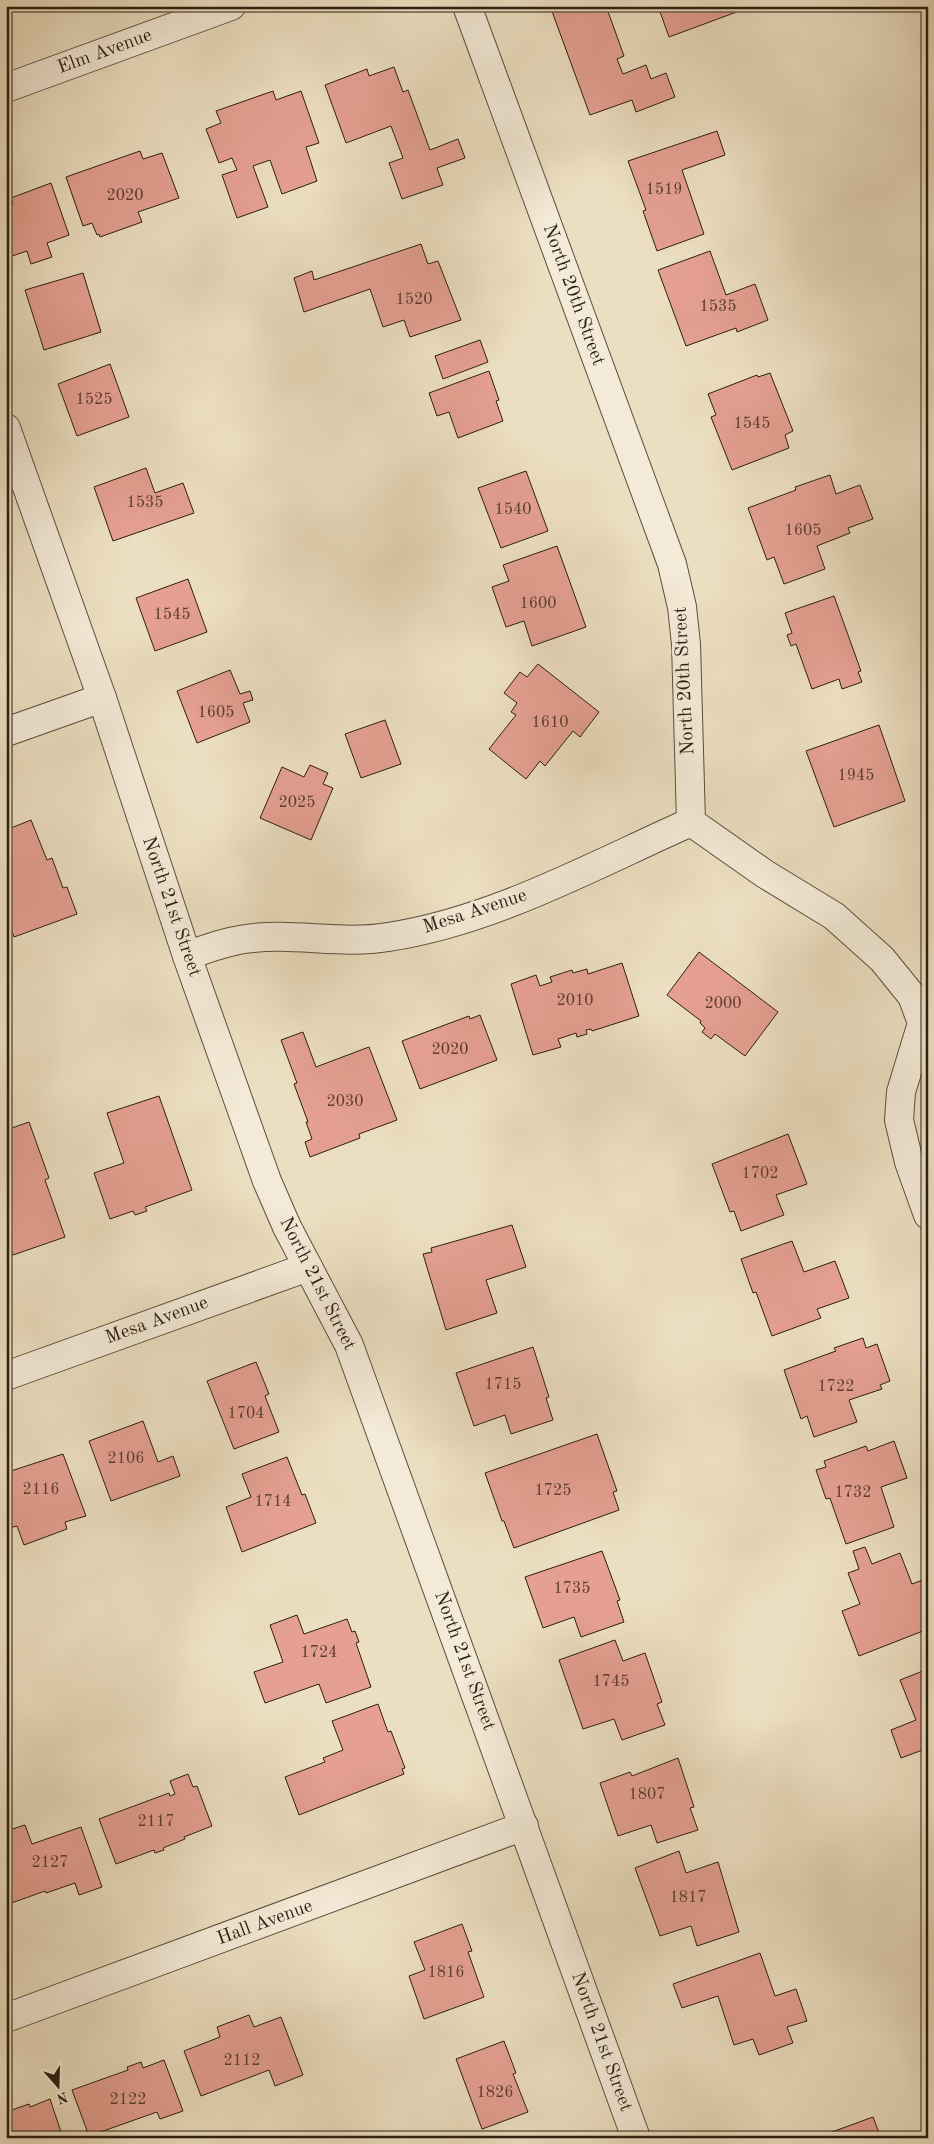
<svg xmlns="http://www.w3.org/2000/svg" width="934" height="2144" viewBox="0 0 934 2144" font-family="'Old Standard TT',serif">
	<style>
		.building { fill: #e5a092; stroke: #2b1e10 }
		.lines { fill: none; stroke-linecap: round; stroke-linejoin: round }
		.minor-casing { stroke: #5b4e3c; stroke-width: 30 }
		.minor { stroke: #f3ead7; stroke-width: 28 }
		.labels { text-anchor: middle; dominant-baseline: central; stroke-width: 5; stroke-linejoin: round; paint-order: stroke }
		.number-label { font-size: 16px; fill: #5a3e30 }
		.street-label { font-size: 19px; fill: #2b1e10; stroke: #f3ead7 }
	</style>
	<rect width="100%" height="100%" fill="#ecdfc1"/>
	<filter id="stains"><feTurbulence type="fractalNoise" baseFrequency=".004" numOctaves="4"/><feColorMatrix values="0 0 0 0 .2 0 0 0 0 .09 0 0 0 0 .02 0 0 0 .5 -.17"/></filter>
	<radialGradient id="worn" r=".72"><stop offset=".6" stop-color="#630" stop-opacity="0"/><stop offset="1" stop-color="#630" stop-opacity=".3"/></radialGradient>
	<!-- building -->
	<g class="building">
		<polygon points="550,6 606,6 624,56 617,59 623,74 646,65 651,79 666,73 675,97 636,112 632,100 590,115"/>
		<polygon points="658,6 740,6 742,10 669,37"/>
		<polygon points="394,67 403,92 408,90 430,150 458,139 465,158 437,168 443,185 402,199 389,163 403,158 391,126 346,143 325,85 367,69 369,76"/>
		<polygon points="273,91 276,100 301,91 319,143 306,147 317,181 282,194 270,160 253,166 268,207 237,218 222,175 237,170 232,158 219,163 206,129 221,123 216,111"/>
		<polygon points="717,131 725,155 682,170 704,234 657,251 643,211 646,210 628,161"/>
		<polygon points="140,151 143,159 162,153 179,198 138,212 142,222 100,237 99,234 97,235 92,223 83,226 66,177"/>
		<polygon points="51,183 69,235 47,243 52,257 31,264 27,251 6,258 6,206 13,204 11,198"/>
		<polygon points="421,244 428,264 438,261 461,320 410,337 404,320 383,327 370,289 304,312 294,278 312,271 314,280"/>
		<polygon points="710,251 726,295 755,284 768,320 737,332 736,328 686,346 658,270"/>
		<polygon points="83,273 101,332 44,350 25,290"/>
		<polygon points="480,340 488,362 443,379 435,356"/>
		<polygon points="110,364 129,417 77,436 58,384"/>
		<polygon points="489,371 499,400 496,401 503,421 458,438 449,412 437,416 429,393"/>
		<polygon points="770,373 793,431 785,435 789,448 732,470 711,417 716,415 708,394 757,375 758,377"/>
		<polygon points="146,468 155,493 183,483 194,513 113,541 94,487"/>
		<polygon points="526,471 548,531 501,548 478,488"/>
		<polygon points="830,475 836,494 860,485 873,519 848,528 850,533 817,546 825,569 784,584 774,557 767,560 748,508 796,490 795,487"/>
		<polygon points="557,546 586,627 532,646 524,621 506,627 492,587 509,581 503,565"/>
		<polygon points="188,579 207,632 155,651 136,598"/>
		<polygon points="834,596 861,671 858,672 862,682 842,689 839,679 812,689 796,644 791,646 787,635 792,633 785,613"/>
		<polygon points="538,664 599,712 580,737 573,731 545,766 540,761 526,779 489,749 516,715 511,712 517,703 504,693 520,672 527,677"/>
		<polygon points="230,670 240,694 250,691 253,700 243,703 250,722 197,743 177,691"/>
		<polygon points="385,720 401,764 361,778 345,734"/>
		<polygon points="879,725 905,801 834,827 806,751"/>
		<polygon points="310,765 328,773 323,784 333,788 311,840 260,818 282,767 304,777"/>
		<polygon points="31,820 47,860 52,858 63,888 67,887 77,914 14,937 6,915 6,830"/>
		<polygon points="699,952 778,1012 745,1056 715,1034 711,1039 702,1032 705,1028 700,1023 701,1021 667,995"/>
		<polygon points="622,963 639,1016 592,1031 591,1029 586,1030 587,1034 577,1037 576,1033 558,1039 561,1047 533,1055 511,984 536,975 540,986 552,982 550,977 572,970 573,973 587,969 588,974"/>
		<polygon points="480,1015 497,1060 420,1089 402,1041 469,1016 470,1019"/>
		<polygon points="303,1032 316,1067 369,1047 397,1120 359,1134 360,1138 310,1157 305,1142 312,1139 306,1122 308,1122 294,1084 297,1083 281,1040"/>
		<polygon points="159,1096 192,1190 145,1207 147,1211 135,1215 133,1211 110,1219 94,1173 124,1163 107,1113"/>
		<polygon points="29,1122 49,1178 45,1180 65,1237 13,1255 6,1234 6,1130"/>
		<polygon points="788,1134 807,1184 776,1195 784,1215 741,1231 734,1211 730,1212 712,1164"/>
		<polygon points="512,1225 526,1267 486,1280 497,1313 446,1330 423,1254 432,1252 431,1248"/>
		<polygon points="792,1241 804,1272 835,1261 849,1298 817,1309 821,1318 772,1336 756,1292 753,1293 741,1259"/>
		<polygon points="863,1338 866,1348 877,1344 890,1381 880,1385 882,1389 849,1400 857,1422 814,1437 807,1416 801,1419 784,1370 836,1351 834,1348"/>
		<polygon points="533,1347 549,1397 546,1398 553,1420 511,1434 505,1415 474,1426 456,1373"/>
		<polygon points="256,1362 269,1394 265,1396 279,1432 234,1449 207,1381"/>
		<polygon points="143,1421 158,1462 173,1456 180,1476 111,1501 89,1441"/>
		<polygon points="597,1434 617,1491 613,1492 619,1510 514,1548 504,1521 502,1521 485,1473"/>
		<polygon points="894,1441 907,1478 881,1487 894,1527 846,1544 830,1498 826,1499 816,1470 826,1467 824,1461 866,1446 868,1451"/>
		<polygon points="63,1454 86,1516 65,1522 67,1529 24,1545 17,1526 6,1529 6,1477 12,1475 11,1471"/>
		<polygon points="287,1457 302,1495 305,1494 316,1523 242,1552 226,1507 251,1497 242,1474"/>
		<polygon points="865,1547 872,1564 900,1553 912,1584 928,1578 928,1623 926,1624 928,1629 859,1656 842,1611 860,1604 848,1573 859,1569 853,1551"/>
		<polygon points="602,1551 620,1600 617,1601 624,1622 581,1637 574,1617 543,1628 525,1577"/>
		<polygon points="297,1615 304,1634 347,1619 352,1632 355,1631 359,1642 356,1643 371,1687 326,1703 319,1684 265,1703 254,1672 283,1662 270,1625"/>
		<polygon points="615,1640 623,1661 645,1653 662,1702 657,1704 665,1725 622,1740 614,1719 583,1729 559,1660"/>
		<polygon points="928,1669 928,1748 901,1758 891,1730 916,1720 900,1680"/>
		<polygon points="378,1704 388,1732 391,1731 405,1768 402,1769 404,1774 299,1815 285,1777 325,1762 323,1758 343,1750 332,1721"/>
		<polygon points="678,1758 694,1807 690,1808 698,1830 657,1843 651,1825 618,1836 600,1783 630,1772 632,1776"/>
		<polygon points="188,1774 193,1787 197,1786 212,1826 184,1837 185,1839 163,1848 164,1850 155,1853 154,1850 116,1864 99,1819 169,1793 170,1796 175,1794 170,1781"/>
		<polygon points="25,1825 32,1844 81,1827 102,1887 79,1895 75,1883 46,1893 45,1891 6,1905 6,1831"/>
		<polygon points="679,1851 686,1873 718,1862 739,1932 697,1946 691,1926 660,1936 635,1868"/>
		<polygon points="462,1924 472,1951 468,1952 484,1997 424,2019 409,1976 425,1970 414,1942"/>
		<polygon points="760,1953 775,1996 796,1989 807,2021 787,2027 793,2043 759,2055 753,2039 734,2045 718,1996 682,2008 673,1984"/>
		<polygon points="249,2015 254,2027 281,2017 303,2075 275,2086 269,2070 201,2096 184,2051 220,2037 217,2027"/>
		<polygon points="504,2041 516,2073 513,2074 528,2112 482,2129 456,2059"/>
		<polygon points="164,2060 183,2111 160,2119 157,2112 89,2136 72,2090 128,2070 127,2067 141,2062 143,2068"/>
		<polygon points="50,2099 63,2138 6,2138 6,2112 29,2104 30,2107"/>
		<polygon points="873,2117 881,2138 826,2138 832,2135 832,2132"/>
	</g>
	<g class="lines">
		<!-- minor casing -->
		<g class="minor-casing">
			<g id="minor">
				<polyline points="467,6 672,564 682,607 686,644 691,822 765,874 834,916 882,959 912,996 922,1023 901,1092 899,1120 909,1162 928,1215"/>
				<polyline points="6,88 231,6"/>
				<polyline points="6,428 102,698 187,956 267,1181 287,1227 349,1345 636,2138"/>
				<polyline points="6,732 102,698"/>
				<path d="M187,956C206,949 224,942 245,939C292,932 341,945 388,937C494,921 594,865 691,822"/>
				<polyline points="6,1376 308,1267"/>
				<polyline points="6,2018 524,1826"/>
			</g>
		</g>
		<!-- minor -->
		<use href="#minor" class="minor"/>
	</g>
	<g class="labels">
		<!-- number labels -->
		<g class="number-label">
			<text x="664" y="190">1519</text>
			<text x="125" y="196">2020</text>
			<text x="414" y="300">1520</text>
			<text x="718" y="307">1535</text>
			<text x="94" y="400">1525</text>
			<text x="752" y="424">1545</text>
			<text x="145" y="503">1535</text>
			<text x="513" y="510">1540</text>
			<text x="803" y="531">1605</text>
			<text x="538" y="604">1600</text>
			<text x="172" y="615">1545</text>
			<text x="216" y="713">1605</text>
			<text x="550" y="723">1610</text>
			<text x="856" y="776">1945</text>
			<text x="297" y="803">2025</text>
			<text x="575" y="1001">2010</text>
			<text x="723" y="1004">2000</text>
			<text x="450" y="1050">2020</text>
			<text x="345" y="1102">2030</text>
			<text x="760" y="1174">1702</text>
			<text x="503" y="1385">1715</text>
			<text x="836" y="1387">1722</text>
			<text x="246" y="1414">1704</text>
			<text x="126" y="1459">2106</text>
			<text x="41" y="1490">2116</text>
			<text x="553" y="1491">1725</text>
			<text x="853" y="1493">1732</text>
			<text x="273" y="1502">1714</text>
			<text x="572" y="1589">1735</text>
			<text x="319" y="1653">1724</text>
			<text x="611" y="1682">1745</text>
			<text x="647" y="1795">1807</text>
			<text x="156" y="1822">2117</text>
			<text x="50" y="1863">2127</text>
			<text x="688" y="1898">1817</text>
			<text x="446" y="1973">1816</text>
			<text x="242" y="2061">2112</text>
			<text x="495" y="2093">1826</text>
			<text x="128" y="2100">2122</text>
		</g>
		<!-- street labels -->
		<g class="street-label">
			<text transform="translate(105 52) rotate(-20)">Elm Avenue</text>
			<text transform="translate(573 295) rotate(70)">North 20th Street</text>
			<text transform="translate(685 681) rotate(-93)">North 20th Street</text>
			<text transform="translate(171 907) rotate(71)">North 21st Street</text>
			<text transform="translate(475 912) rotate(-18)">Mesa Avenue</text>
			<text transform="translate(317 1284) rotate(63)">North 21st Street</text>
			<text transform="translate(157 1321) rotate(-20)">Mesa Avenue</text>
			<text transform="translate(464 1661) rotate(70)">North 21st Street</text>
			<text transform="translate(265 1923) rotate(-20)">Hall Avenue</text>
			<text transform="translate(601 2042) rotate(70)">North 21st Street</text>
		</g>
	</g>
	<!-- margin -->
	<rect width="934" height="2144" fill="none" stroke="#ecdfc1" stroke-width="25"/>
	<rect x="8" y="8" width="919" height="2129" fill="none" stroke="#2b1e10" stroke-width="2.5"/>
	<rect x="12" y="12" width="909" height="2119" fill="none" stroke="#2b1e10"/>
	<!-- north arrow -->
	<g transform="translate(58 2086) rotate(160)" stroke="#f3ead7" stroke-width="4" paint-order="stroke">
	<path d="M0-4L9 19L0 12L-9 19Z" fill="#2b1e10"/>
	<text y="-8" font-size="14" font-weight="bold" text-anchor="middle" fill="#2b1e10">N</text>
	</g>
	<rect width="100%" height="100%" filter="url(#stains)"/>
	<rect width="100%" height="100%" fill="url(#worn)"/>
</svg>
